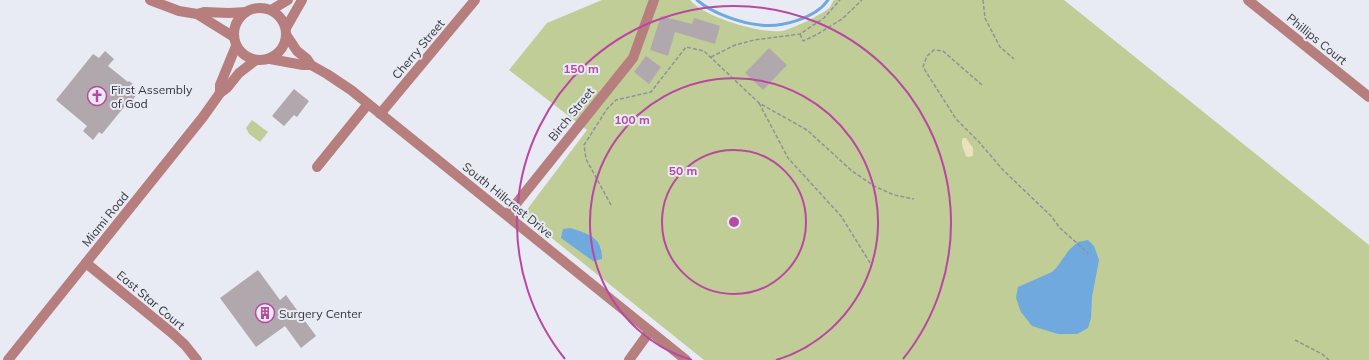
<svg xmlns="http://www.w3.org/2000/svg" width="1369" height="360" viewBox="0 0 1369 360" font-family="Mulish,sans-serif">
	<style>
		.green { fill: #c0cd97 }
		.sand { fill: #ebe1bc }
		.water { fill: #6fa9dd }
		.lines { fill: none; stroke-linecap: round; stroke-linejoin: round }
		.stream { stroke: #6fa9dd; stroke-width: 3 }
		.building { fill: #b1a8ae }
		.path { stroke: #909299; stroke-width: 1.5; stroke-dasharray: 4 2; stroke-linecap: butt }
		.minor { stroke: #b77e7e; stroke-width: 10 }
		.ring { fill: none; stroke: #ba47a1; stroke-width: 2 }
		.labels { text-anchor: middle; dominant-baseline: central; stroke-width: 4; stroke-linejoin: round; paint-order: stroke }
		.street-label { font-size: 12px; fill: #36373b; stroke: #e8eaf4 }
		.poi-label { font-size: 12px; fill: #36373b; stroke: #e8eaf4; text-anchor: start }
		.centre { fill: #ba47a1; stroke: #e8eaf4; stroke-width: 2 }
		.ring-label { font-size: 12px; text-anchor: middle; font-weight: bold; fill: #ba47a1; stroke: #e8eaf4; stroke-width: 4; stroke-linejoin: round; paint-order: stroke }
	</style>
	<rect width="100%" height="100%" fill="#e8eaf4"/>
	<!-- green -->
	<g class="green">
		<path d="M602,0H690C706,18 758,33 782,31C790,30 823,14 829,8C831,6 832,2 834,0H1064L1369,245V360H704L523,215L587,130L509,70L547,23Z"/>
		<polygon points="252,120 268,132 260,142 249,134 246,128"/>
	</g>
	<!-- sand -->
	<path class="sand" d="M963,138H966L973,148V156L968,157L966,156C964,150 960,143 963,138Z"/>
	<!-- water -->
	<g class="water">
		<path d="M570,228C589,234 602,237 602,259L593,261L561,238L563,229Z"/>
		<polygon points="1088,240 1094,246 1099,260 1092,297 1091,318 1088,328 1077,334 1058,334 1032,326 1021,312 1016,298 1018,287 1052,272 1057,267 1069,250 1078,242"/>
	</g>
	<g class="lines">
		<!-- stream -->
		<path class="stream" d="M697,0C712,13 740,23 760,25C781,28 816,18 828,0"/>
	</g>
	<!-- building -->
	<g class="building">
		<polygon points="661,16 692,24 694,18 720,26 715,44 675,32 668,56 650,50"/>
		<polygon points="769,48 787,65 763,90 745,73"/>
		<polygon points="105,51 114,59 108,66 128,82 129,81 133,84 136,88 136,95 131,103 129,101 102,134 99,132 93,140 83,131 87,126 56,100 93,54 99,58"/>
		<polygon points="646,56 661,67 649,84 634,72"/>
		<polygon points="294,89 309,101 297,117 294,115 284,126 272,116"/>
		<polygon points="258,270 280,300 286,295 316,336 301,348 285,326 256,347 220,298"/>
	</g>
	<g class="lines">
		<!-- path -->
		<g class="path">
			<polyline points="983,0 985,18 1000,47 1014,59"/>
			<polyline points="800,34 803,41 816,35 842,19 862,0"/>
			<polyline points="711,57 735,45 754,40 800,34 824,18 840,0"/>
			<polyline points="982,85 943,51 934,50 927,56 923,67 956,119 979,142 1003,170 1051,216 1060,228 1088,253"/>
			<polyline points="759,103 788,158 841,216 872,266"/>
			<polyline points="611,205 586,159 584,145 607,109 616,100 651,92 686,47 704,51 759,103 807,130 852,171 874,186 894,195 914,199"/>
			<polyline points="1295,340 1322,354 1329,360"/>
		</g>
		<!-- minor -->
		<g class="minor">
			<polyline points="150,0 179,11 197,14 234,37"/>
			<polyline points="1248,0 1369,97"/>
			<circle cx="260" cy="34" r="26"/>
			<polyline points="271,10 288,0"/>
			<polyline points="197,14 204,12 229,13 246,12"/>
			<polyline points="286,28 302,0"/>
			<polyline points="287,36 297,51 307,59 311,65 327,74 351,90 686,360"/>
			<polyline points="270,59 303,65 311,65"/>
			<polyline points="220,93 220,85 236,46"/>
			<polyline points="380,114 475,0"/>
			<polyline points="317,167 368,104"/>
			<polyline points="507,215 633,58 654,0"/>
			<polyline points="86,263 172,333 185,345 197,360"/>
			<polyline points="8,360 203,117 220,93 227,88 239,73 256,60"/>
			<polyline points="629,360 650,331"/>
		</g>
	</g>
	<!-- distance rings -->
	<g class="ring">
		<circle cx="734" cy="222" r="72"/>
		<path d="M692 360A144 144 0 1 1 776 360"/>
		<path d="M565 359A217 217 0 1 1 903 359"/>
	</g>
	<!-- icons -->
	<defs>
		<g id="church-ring" transform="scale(1)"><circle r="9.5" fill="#e8eaf4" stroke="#ba47a1" stroke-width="1.5"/><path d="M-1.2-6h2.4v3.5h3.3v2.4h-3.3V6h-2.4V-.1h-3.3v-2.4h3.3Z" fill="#ba47a1"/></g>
		<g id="building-ring" transform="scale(1)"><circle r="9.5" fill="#e8eaf4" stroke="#ba47a1" stroke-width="1.5"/><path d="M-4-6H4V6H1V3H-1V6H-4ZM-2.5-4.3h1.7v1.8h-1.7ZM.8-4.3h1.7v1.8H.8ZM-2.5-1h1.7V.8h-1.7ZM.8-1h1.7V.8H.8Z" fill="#ba47a1"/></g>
	</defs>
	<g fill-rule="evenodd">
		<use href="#church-ring" x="97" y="96"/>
		<use href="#building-ring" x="265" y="313"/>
	</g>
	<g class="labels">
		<!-- street labels -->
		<g class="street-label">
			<text transform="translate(1317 39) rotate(39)">Phillips Court</text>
			<text transform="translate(418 49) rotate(-50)">Cherry Street</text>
			<text transform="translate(571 114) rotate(-51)">Birch Street</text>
			<text transform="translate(508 200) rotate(39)">South Hillcrest Drive</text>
			<text transform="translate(105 219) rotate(-51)">Miami Road</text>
			<text transform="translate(151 300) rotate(40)">East Star Court</text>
		</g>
		<!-- poi labels -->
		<g class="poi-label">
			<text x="111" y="89">First Assembly<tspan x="111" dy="14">of God</tspan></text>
			<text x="279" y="313">Surgery Center</text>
		</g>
	</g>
	<circle cx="734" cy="222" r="6" class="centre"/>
	<g class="ring-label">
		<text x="581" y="73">150 m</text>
		<text x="632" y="124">100 m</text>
		<text x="683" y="175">50 m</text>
	</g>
</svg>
